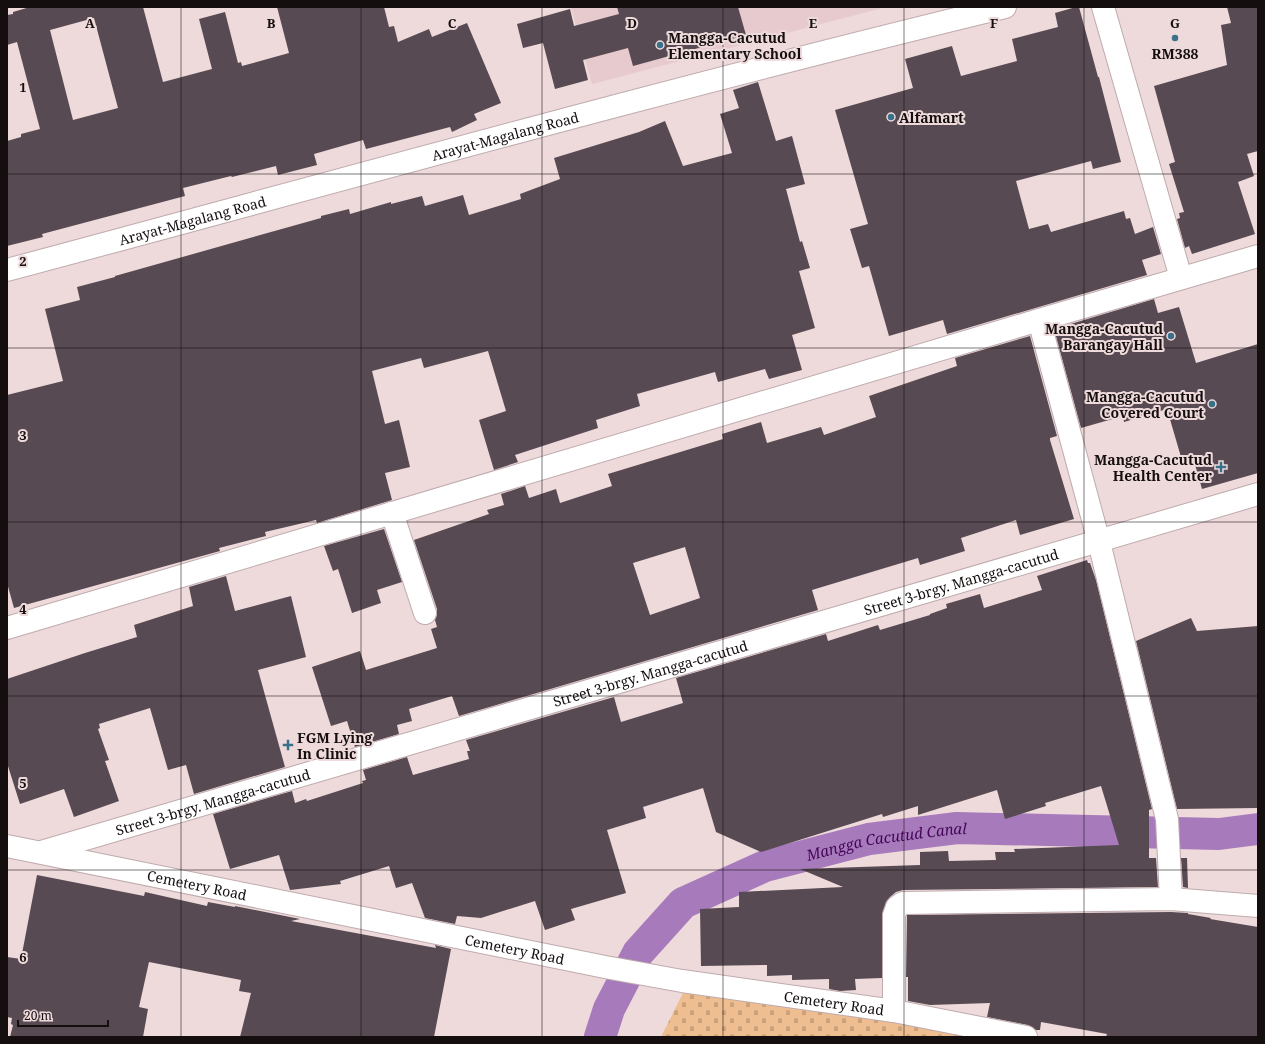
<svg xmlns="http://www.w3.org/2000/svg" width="1265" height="1044" viewBox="0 0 1265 1044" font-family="'Noto Serif',serif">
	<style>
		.built { fill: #e7cacd }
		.cemetery { fill: url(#cemetery-stones) }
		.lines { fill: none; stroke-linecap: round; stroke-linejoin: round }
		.canal { stroke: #a77abb; stroke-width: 32 }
		.building { fill: #584a52; fill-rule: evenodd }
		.street-casing { stroke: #bfabad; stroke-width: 24 }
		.primary-casing { stroke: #bfabad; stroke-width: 24 }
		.street { stroke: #fff; stroke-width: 22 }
		.primary { stroke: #fff; stroke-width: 22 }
		.grid { fill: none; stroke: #140e0e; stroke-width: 1; stroke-opacity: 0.55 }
		.poi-dot { fill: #39708a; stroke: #eed9db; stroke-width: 1.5 }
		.labels { text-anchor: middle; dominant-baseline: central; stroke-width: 4; stroke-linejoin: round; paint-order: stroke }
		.poi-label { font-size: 14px; font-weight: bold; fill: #140e0e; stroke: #eed9db; text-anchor: start }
		.street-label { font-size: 14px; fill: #140e0e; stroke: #eed9db }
		.water-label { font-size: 15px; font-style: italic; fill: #440659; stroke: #eed9db }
		.grid-label { font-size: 13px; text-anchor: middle; font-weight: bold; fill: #140e0e; stroke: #eed9db; stroke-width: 4; stroke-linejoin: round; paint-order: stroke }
	</style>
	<defs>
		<pattern id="cemetery-stones" width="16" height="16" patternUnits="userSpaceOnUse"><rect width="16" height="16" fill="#eebe90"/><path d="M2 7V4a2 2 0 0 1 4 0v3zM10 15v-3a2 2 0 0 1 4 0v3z" fill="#cba27b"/></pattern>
	</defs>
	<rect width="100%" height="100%" fill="#eed9db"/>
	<!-- built -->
	<polygon class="built" points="571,7 886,7 592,84"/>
	<!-- cemetery -->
	<polygon class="cemetery" points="687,985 978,1037 661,1037"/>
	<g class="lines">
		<!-- canal -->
		<path class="canal" id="s1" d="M600,1037L609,1009L638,953L683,903L765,866L869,839L957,828L1219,834L1258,829"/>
	</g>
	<!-- building -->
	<g class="building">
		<path d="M30,7H143L163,82L212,69L199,19L225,12L238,63L241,62L242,66L289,53L277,7H384L389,27L394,26L398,42L429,29L432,37L467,23L501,103L474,114L477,120L452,132L450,127L366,149L363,140L314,154L317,165L278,175L276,166L232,177L231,176L183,188L185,196L42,234L43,237L7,246V141L21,137V134L40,129L17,42L7,45V15L13,14V12ZM94,18L118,108L73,120L50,30Z"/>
		<polygon points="617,7 738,7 746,35 633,66 628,48 583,60 588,80 555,89 543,43 523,48 517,24 570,9 574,26 619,14"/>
		<polygon points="1076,7 1079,7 1098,77 1099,77 1121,162 1093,169 1091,161 1016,181 1029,229 1048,224 1051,232 1124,211 1126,219 1130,218 1135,234 1153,227 1161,254 1142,260 1147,275 947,334 943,320 889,336 869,266 862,268 850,229 868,224 835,110 913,88 905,59 952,46 961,76 1017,61 1012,39 1058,27 1055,13"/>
		<polygon points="1227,7 1258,7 1258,151 1247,154 1254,176 1238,182 1255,234 1192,254 1189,246 1185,248 1177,219 1180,218 1179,213 1184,212 1169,164 1175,162 1154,86 1227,65 1221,25 1231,23"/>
		<polygon points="758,82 776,141 792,136 805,184 786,189 800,242 802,241 810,268 799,271 815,328 792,335 802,370 769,379 765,369 718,382 715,372 637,394 640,406 596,420 598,428 515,455 518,462 494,470 479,420 506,411 488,351 424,368 421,358 372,371 385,424 399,420 410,467 385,473 392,500 317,523 316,520 265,532 266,536 219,548 220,551 14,608 7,583 7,395 63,381 45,309 80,300 77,287 115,277 115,276 321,218 321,216 349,209 350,214 391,202 391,204 422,196 425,206 463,195 469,215 521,199 520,194 560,179 554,158 639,132 665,121 683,166 732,153 720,114 739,108 733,90"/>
		<polygon points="1154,299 1158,313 1179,307 1196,363 1258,344 1258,473 1202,489 1192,454 1181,457 1167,409 1124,422 1123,416 1081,428 1054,329"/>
		<path d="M1030,336L1057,436L1050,438V440L1074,519L1020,535L1016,520L961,538L965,551L920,565L918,558L812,590L818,610L459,716L452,696L409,709L412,721L397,725L399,734L355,747L347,721L331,726L312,667L360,651L366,670L437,648L431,629L437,627L435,620L437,615V609L414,540L489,514L487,510L504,505L501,494L525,486L529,498L556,489L560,503L612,486L608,474L723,439L722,434L761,422L767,443L821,427L824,435L876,417L869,396L957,366L955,358ZM685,547L700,598L650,615L633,563Z"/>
		<polygon points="384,529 402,582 377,590 381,603 352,613 338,569 333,571 324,546"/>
		<polygon points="1087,560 1088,563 1090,563 1096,580 1152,809 1149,810 1149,858 1156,858 1158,887 903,890 896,892 890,897 886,902 882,915 882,978 855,979 856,990 840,991 829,989 829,979 792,980 792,975 767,976 767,965 701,966 700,909 739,907 739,892 843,887 800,869 920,865 920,852 948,851 949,861 996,860 995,852 1015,852 1014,849 1119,845 1101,786 1045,803 1046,806 1005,819 997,790 918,815 918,806 883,817 882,814 761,852 716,832 703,788 643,807 646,818 607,830 626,893 571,909 575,920 545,930 535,901 481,918 457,916 455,924 425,918 412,883 396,888 389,866 340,881 341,884 290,890 279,855 230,869 213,814 292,791 295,803 306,799 307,801 363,783 362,781 366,780 363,770 407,757 413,775 469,759 467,751 470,751 466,740 614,697 621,722 683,703 676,678 826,634 828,641 878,625 880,630 930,615 930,614 947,608 946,604 980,594 984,608 1042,590 1037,576"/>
		<polygon points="226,576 235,611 291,596 306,657 258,670 285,767 194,794 186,765 168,770 150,708 99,724 100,728 98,729 109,760 105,761 119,801 74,817 64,789 20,804 7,763 7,679 85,653 137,637 134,625 193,606 189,587"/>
		<polygon points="1191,618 1197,631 1258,626 1258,808 1177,809 1136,641"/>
		<polygon points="1181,858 1187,858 1188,888 1183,887"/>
		<polygon points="37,875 144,896 145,892 207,906 208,902 235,907 235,906 300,919 291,921 436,948 435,945 451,949 434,1037 240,1037 251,993 239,991 241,980 149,962 139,1007 148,1009 143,1037 10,1037 13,1025 11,1024 12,1018 7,1017 7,957 21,959"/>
		<polygon points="1171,912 1188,913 1188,914 1211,918 1210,919 1258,927 1258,1037 1106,1037 1107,1034 1041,1022 1040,1030 1036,1030 1028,1025 987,1017 990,1003 930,1005 908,1001 908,977 906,977 907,915"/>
	</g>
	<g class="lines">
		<!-- street casing -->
		<g class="street-casing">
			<g id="street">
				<polyline points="1103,7 1181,278"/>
				<polyline points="1039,320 1099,542 1167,819 1171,899"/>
				<polyline points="392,513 425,613"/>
				<polyline points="7,628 1039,320 1258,256"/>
				<path id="s2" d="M7,846L605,967L682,981L894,1011L1026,1037"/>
				<path id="s3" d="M41,852L1258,494"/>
				<polyline points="894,1011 894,915 897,907 903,903 1171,899 1258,906"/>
			</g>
		</g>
		<!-- primary casing -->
		<g class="primary-casing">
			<g id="primary">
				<path id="s4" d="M7,270C339,181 670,88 1005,7"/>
			</g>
		</g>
		<!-- street -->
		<use href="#street" class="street"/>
		<!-- primary -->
		<use href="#primary" class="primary"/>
	</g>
	<!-- grid -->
	<path class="grid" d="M181,7V1037M361,7V1037M542,7V1037M723,7V1037M904,7V1037M1084,7V1037M7,174H1258M7,348H1258M7,522H1258M7,696H1258M7,870H1258"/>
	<!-- markers -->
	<g class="poi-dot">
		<circle cx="1175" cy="38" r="4"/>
		<circle cx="660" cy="45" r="4"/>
		<circle cx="891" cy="117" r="4"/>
		<circle cx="1171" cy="336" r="4"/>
		<circle cx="1212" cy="404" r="4"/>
		<path d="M1219 461h4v4h4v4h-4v4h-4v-4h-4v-4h4z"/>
		<path d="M286 739h4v4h4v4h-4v4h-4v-4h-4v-4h4z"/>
	</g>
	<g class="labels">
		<!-- poi labels -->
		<g class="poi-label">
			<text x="668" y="37">Mangga-Cacutud<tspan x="668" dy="16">Elementary School</tspan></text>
			<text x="1175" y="53" text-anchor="middle">RM388</text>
			<text x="899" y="117">Alfamart</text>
			<text x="1163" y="328" text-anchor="end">Mangga-Cacutud<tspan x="1163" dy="16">Barangay Hall</tspan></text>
			<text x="1204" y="396" text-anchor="end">Mangga-Cacutud<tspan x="1204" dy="16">Covered Court</tspan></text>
			<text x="1212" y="459" text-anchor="end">Mangga-Cacutud<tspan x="1212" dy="16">Health Center</tspan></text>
			<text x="297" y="737">FGM Lying<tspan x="297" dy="16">In Clinic</tspan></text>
		</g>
		<!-- street labels -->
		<g class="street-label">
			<text stroke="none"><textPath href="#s4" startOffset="516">Arayat-Magalang Road</textPath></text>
			<text stroke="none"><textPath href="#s4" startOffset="192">Arayat-Magalang Road</textPath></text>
			<text stroke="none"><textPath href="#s3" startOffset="959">Street 3-brgy. Mangga-cacutud</textPath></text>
			<text stroke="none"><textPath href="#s3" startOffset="635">Street 3-brgy. Mangga-cacutud</textPath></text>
			<text stroke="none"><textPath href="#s3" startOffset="179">Street 3-brgy. Mangga-cacutud</textPath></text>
			<text stroke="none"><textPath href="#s2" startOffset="194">Cemetery Road</textPath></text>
			<text stroke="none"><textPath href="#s2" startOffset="518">Cemetery Road</textPath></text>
			<text stroke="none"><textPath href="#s2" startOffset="842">Cemetery Road</textPath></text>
		</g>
		<!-- water labels -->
		<g class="water-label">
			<text stroke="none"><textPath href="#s1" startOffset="374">Mangga Cacutud Canal</textPath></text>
		</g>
	</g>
	<g class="grid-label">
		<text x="90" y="28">A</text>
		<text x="271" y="28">B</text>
		<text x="452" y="28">C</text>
		<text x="632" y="28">D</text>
		<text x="813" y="28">E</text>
		<text x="994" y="28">F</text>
		<text x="1175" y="28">G</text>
		<text x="23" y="92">1</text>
		<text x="23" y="266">2</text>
		<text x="23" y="440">3</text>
		<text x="23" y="614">4</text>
		<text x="23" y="788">5</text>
		<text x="23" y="962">6</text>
	</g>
	<!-- border -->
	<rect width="1265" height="1044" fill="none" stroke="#140e0e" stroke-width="16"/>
	<!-- scale -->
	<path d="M18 1020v6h90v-6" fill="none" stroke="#140e0e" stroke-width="2"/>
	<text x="24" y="1020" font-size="12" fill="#140e0e" stroke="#eed9db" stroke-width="3" paint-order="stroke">20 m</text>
</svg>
